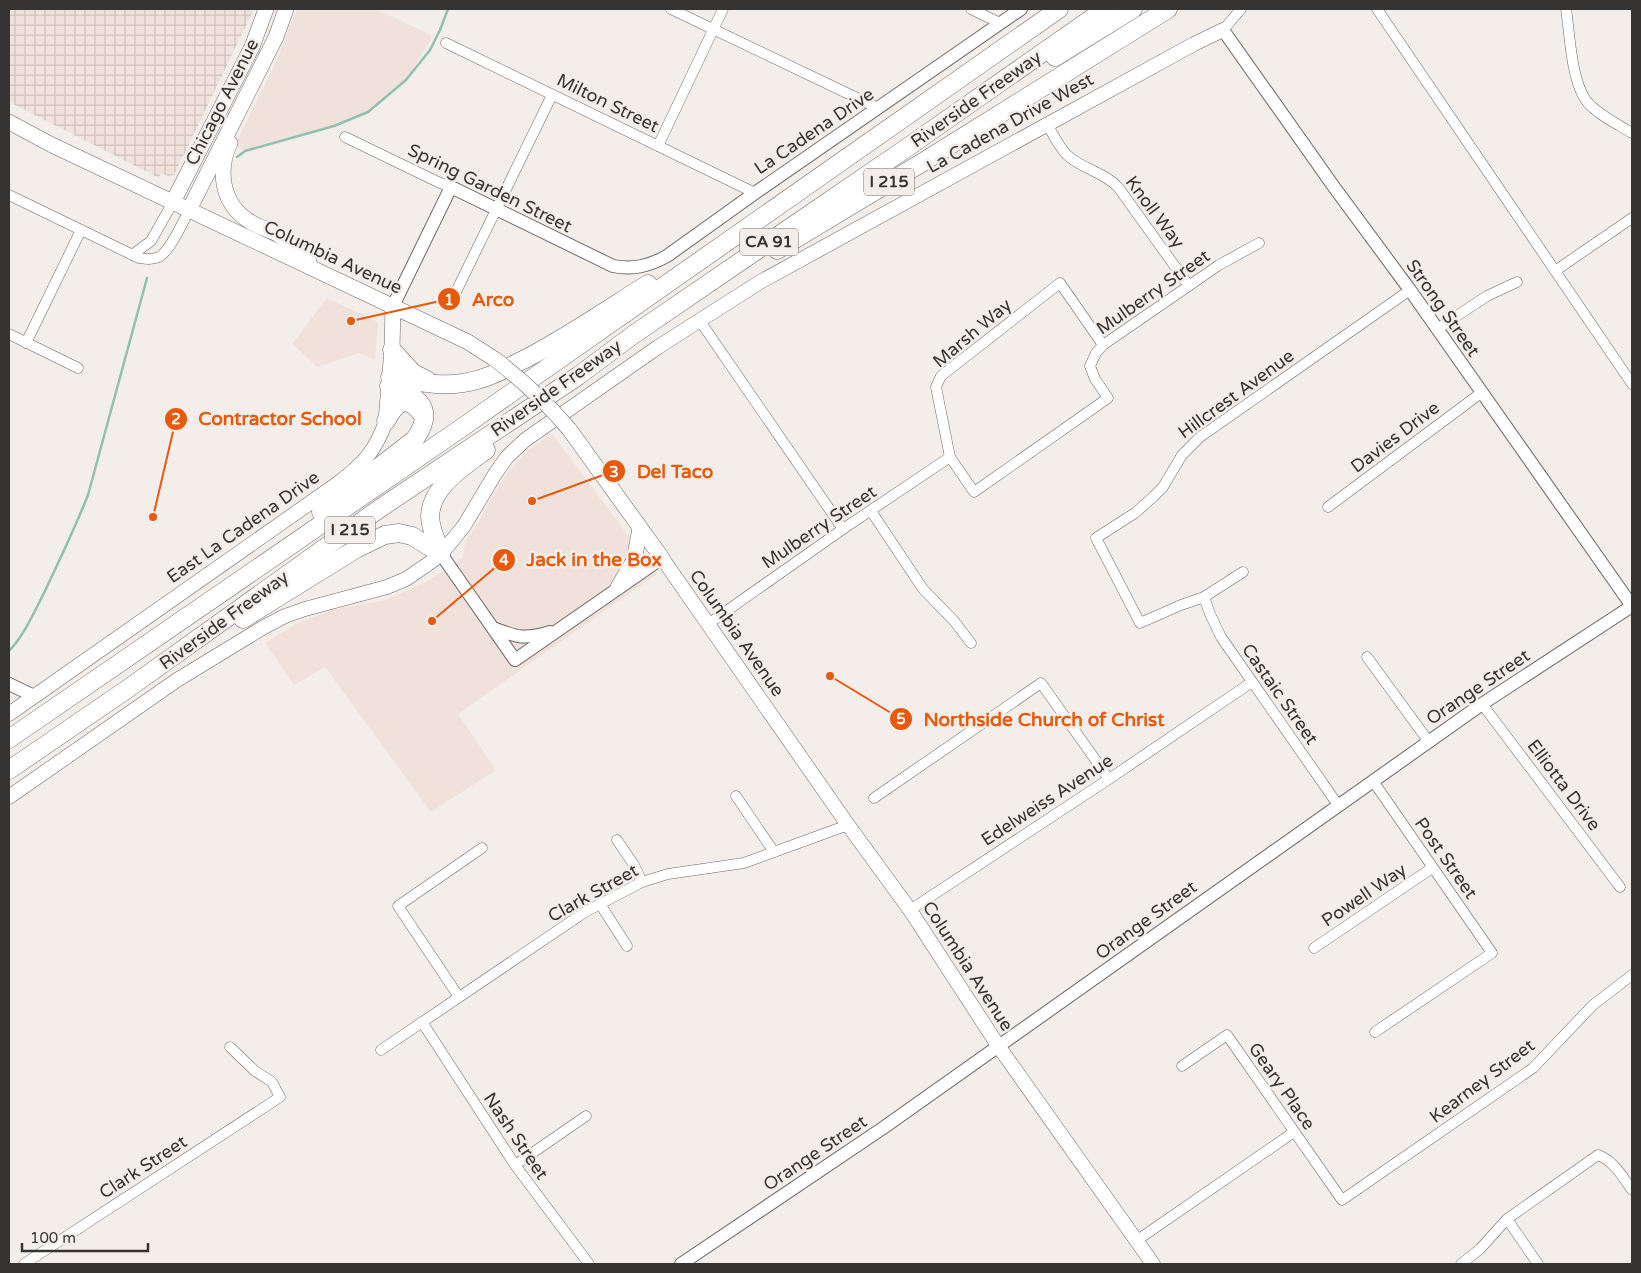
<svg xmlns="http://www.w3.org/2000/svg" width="1641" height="1273" viewBox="0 0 1641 1273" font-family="'Varela Round',sans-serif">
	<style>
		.built { fill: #f0e1db }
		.industrial { fill: url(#industrial-grid) }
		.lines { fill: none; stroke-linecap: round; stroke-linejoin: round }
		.stream { stroke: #93bfb0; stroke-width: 2.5 }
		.minor-casing { stroke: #6b6563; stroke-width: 11 }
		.tertiary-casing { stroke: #6b6563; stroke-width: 14 }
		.secondary-casing { stroke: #6b6563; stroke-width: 15 }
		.primary-casing { stroke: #6b6563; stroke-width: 16 }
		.motorway-casing { stroke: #6b6563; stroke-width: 19 }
		.minor { stroke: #fff; stroke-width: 10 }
		.tertiary { stroke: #fff; stroke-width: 12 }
		.secondary { stroke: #fff; stroke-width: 14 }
		.primary { stroke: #fff; stroke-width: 15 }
		.motorway { stroke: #fff; stroke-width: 18 }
		.primary-bridge-casing { stroke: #6b6563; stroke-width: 16; stroke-linecap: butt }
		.primary-bridge { stroke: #fff; stroke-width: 15 }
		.labels { text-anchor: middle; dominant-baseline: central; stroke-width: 5; stroke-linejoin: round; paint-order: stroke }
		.shield { fill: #f4eeeb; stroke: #6f6c6a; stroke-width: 1 }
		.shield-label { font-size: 16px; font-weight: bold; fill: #363433 }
		.street-label { font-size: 18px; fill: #363433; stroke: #f4eeeb }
		.leader { fill: none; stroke: #e8590c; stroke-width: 2 }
		.callout-dot { fill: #e8590c; stroke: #f4eeeb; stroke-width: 2 }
		.mark-label { font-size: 15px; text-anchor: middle; font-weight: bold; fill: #fff }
		.callout-label { font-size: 19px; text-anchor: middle; font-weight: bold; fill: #e8590c; stroke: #f4eeeb; stroke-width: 5; stroke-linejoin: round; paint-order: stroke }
	</style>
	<defs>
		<pattern id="industrial-grid" width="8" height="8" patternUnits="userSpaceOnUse" patternTransform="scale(1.25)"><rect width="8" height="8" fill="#f0e1db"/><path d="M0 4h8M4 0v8" fill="none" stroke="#cec2bc"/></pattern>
	</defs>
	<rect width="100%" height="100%" fill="#f4eeeb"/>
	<!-- built -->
	<g class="built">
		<polygon points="297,9 375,9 433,36 406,80 368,112 334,126 245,151 235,145 276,62"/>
		<polygon points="327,298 378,322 375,360 359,353 318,367 292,344"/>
		<polygon points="552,434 657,574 458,714 496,770 431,812 325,667 294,685 265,643 296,624 332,610 385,600 409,590 431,579 463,557 465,542 481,518 493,495 509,471 527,451"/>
	</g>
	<!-- industrial -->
	<polygon class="industrial" points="9,9 254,9 174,175 168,176 161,173 159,178 9,102"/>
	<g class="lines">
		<!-- stream -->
		<g class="stream">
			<polyline points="237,157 245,151 334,126 368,112 406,80 430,50 440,30 448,9"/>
			<path d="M9,651C25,634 34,612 45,591C60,559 75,528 88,495L147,278"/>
		</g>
		<!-- minor casing -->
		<g class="minor-casing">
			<g id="minor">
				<polyline points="671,9 878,108"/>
				<polyline points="971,9 1000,23"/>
				<polyline points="1377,9 1632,384"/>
				<path d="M1566,9C1570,35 1571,77 1585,99C1593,112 1619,125 1632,133"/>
				<polyline points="1223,30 1241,9"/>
				<polyline points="446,43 755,193"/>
				<path d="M1047,124C1053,134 1059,147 1067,155C1082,169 1104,172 1118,187L1189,286"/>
				<polyline points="345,137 438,182 451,187"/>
				<polyline points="658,146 723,9"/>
				<path d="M9,195L139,258C146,259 152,260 159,257C170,251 183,222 189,210"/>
				<polyline points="132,255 151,241 173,202"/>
				<polyline points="1555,271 1632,218"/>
				<polyline points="451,302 552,95"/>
				<polyline points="700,321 843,529"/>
				<polyline points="1437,329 1487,296 1517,282"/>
				<polyline points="9,334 78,368"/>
				<polyline points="26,343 81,230"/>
				<polyline points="1103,345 1060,283 941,376 936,387 950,457 974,492 1108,398 1095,379 1090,366 1096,353 1103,345 1219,265 1259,243"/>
				<polyline points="1328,507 1481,393"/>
				<polyline points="871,511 923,589 954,621 971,643"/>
				<polyline points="1243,572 1204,597 1181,605 1140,623 1096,538 1135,513 1153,497 1163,487 1182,455 1200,437 1410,290"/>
				<polyline points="1204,597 1210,614 1221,637 1338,805"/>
				<polyline points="708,624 843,529 950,457"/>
				<polyline points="1367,657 1429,742"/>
				<polyline points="1482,704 1620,887"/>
				<polyline points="1373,781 1492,953 1375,1032"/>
				<polyline points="736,796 774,852"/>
				<polyline points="874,798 1041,683 1109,779"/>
				<polyline points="617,840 634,865 642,882"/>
				<polyline points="600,904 627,946"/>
				<polyline points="910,910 1109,779 1252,682"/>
				<polyline points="1314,948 1432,868"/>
				<polyline points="459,997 398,906 482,848"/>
				<polyline points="422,1022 515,1165 589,1264"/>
				<polyline points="381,1050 585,912 642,882 668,874 744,863 848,825"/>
				<polyline points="1182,1066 1227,1035 1342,1200 1533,1068 1593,1005 1632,975"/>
				<polyline points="515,1165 586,1116"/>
				<polyline points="1507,1219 1538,1264"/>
				<polyline points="1136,1241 1294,1132"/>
				<polyline points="24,1264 280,1097 272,1082 255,1071 230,1047"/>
				<path d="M1461,1264L1480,1249L1507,1219L1598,1155C1614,1161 1622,1176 1632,1190"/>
			</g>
		</g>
		<!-- tertiary casing -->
		<g class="tertiary-casing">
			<g id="tertiary">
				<polyline points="1223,30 1334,187 1410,290 1632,606"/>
				<path d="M393,306L451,187L613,266C633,270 649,266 667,256L755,193L1021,9"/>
				<polyline points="441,554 515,660 662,558"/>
				<path d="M493,628C517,637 524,640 550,632"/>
				<polyline points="9,684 34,696"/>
				<polyline points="681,1264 883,1128 1482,704 1632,606"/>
			</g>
		</g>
		<!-- secondary casing -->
		<g class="secondary-casing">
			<g id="secondary">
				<polyline points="662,558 848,825 910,910 999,1047 1153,1264"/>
				<path d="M9,714L337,484C363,464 375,452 386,421"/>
				<polyline points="9,797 177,680 264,627 285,616 305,609 387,587 406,579 428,564 441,554 464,526 495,474 507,457 525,440 658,347 760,282 1194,44 1223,30"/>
			</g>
		</g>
		<!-- primary casing -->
		<g class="primary-casing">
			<g id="primary">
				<polyline points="9,122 52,145 468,342 496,360"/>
				<path d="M230,143C217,171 222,204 249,221C257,227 268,229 277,234C288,241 300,252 309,262"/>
				<polyline points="173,202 252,47 266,9"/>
				<polyline points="189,210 276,37 286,9"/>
				<polyline points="386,421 392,350 393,306"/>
				<polyline points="569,429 662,558"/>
				<polyline points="618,587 634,560 640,529"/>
			</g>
		</g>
		<!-- motorway casing -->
		<g class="motorway-casing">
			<g id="motorway">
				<polyline points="1055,57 1133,9"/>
				<polyline points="777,250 923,162 1168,9"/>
				<polyline points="392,350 413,373 427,380"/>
				<path d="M390,377C415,381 438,387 463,383C488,379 505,369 527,358C569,336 608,309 648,284"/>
				<path d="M386,421C395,404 405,393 421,413"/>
				<path d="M321,512L415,439C436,409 419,395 389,386"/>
				<path d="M441,554C438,544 433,534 431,524C424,491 463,467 486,450"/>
				<polyline points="243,619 356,549 385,535 399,533 412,536 441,554"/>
				<polyline points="9,739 457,431 1059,9"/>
				<polyline points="9,770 126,690 379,509 578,376 633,335 905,149 1105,9"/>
			</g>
		</g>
		<!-- minor -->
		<use href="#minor" class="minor"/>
		<!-- tertiary -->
		<use href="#tertiary" class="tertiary"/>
		<!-- secondary -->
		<use href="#secondary" class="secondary"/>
		<!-- primary -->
		<use href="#primary" class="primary"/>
		<!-- motorway -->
		<use href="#motorway" class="motorway"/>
		<!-- primary-bridge casing -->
		<g class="primary-bridge-casing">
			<path id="primary-bridge" d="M496,360C523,381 547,403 569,429"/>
		</g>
		<!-- primary-bridge -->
		<use href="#primary-bridge" class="primary-bridge"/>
	</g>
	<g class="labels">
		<!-- shield labels -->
		<g class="shield">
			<rect x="864" y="168.5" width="50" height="27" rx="4"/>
			<rect x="740" y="228.5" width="58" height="27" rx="4"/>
			<rect x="325" y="516.5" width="50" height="27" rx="4"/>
		</g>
		<g class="shield-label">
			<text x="889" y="182">I 215</text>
			<text x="769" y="242">CA 91</text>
			<text x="350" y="530">I 215</text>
		</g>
		<!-- street labels -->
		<g class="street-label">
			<text transform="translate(976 99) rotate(-35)">Riverside Freeway</text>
			<text transform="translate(222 102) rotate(-63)">Chicago Avenue</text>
			<text transform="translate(608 103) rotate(26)">Milton Street</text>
			<text transform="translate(1010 123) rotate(-29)">La Cadena Drive West</text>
			<text transform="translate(814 131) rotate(-34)">La Cadena Drive</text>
			<text transform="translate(490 188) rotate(26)">Spring Garden Street</text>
			<text transform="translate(1155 212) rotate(53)">Knoll Way</text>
			<text transform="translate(333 257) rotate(25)">Columbia Avenue</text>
			<text transform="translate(1153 292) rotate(-35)">Mulberry Street</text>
			<text transform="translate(1443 308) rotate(55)">Strong Street</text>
			<text transform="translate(972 333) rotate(-40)">Marsh Way</text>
			<text transform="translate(556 388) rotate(-35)">Riverside Freeway</text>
			<text transform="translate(1236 394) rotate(-36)">Hillcrest Avenue</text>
			<text transform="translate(1395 437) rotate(-37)">Davies Drive</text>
			<text transform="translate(243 527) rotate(-35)">East La Cadena Drive</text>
			<text transform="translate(819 527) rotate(-34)">Mulberry Street</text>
			<text transform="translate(224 620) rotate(-36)">Riverside Freeway</text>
			<text transform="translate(737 633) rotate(55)">Columbia Avenue</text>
			<text transform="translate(1478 687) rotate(-34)">Orange Street</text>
			<text transform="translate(1280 694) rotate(55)">Castaic Street</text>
			<text transform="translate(1564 785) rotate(53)">Elliotta Drive</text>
			<text transform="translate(1047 800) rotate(-33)">Edelweiss Avenue</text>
			<text transform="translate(1446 858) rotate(55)">Post Street</text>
			<text transform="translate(593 893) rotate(-29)">Clark Street</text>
			<text transform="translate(1364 895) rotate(-34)">Powell Way</text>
			<text transform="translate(1146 920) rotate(-36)">Orange Street</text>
			<text transform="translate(968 966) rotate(57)">Columbia Avenue</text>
			<text transform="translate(1482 1081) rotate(-37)">Kearney Street</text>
			<text transform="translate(1282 1086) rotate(55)">Geary Place</text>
			<text transform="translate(516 1136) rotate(56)">Nash Street</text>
			<text transform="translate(815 1153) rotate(-34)">Orange Street</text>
			<text transform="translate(143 1167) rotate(-33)">Clark Street</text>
		</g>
	</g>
	<!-- callouts -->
	<path class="leader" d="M351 321L449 299M153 517L176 419M532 501L614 471M432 621L504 560M830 676L901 719"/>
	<g class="callout-dot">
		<circle cx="351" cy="321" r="5"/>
		<circle cx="153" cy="517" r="5"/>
		<circle cx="532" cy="501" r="5"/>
		<circle cx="432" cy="621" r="5"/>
		<circle cx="830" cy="676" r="5"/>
		<circle cx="449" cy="299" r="12"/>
		<circle cx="176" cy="419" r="12"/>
		<circle cx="614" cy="471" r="12"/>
		<circle cx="504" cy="560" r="12"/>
		<circle cx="901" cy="719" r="12"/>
	</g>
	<g class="mark-label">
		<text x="449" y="305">1</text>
		<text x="176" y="424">2</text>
		<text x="614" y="477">3</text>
		<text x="504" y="565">4</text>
		<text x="901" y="724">5</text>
	</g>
	<g class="callout-label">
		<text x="493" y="306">Arco</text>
		<text x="280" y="425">Contractor School</text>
		<text x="675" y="478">Del Taco</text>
		<text x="594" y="566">Jack in the Box</text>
		<text x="1044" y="726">Northside Church of Christ</text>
	</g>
	<!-- border -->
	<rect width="1641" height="1273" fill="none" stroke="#363433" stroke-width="20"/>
	<!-- scale -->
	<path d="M22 1243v8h126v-8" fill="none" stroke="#363433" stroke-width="2.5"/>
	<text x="30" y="1243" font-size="15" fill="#363433" stroke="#f4eeeb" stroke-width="4" paint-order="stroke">100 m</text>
</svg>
